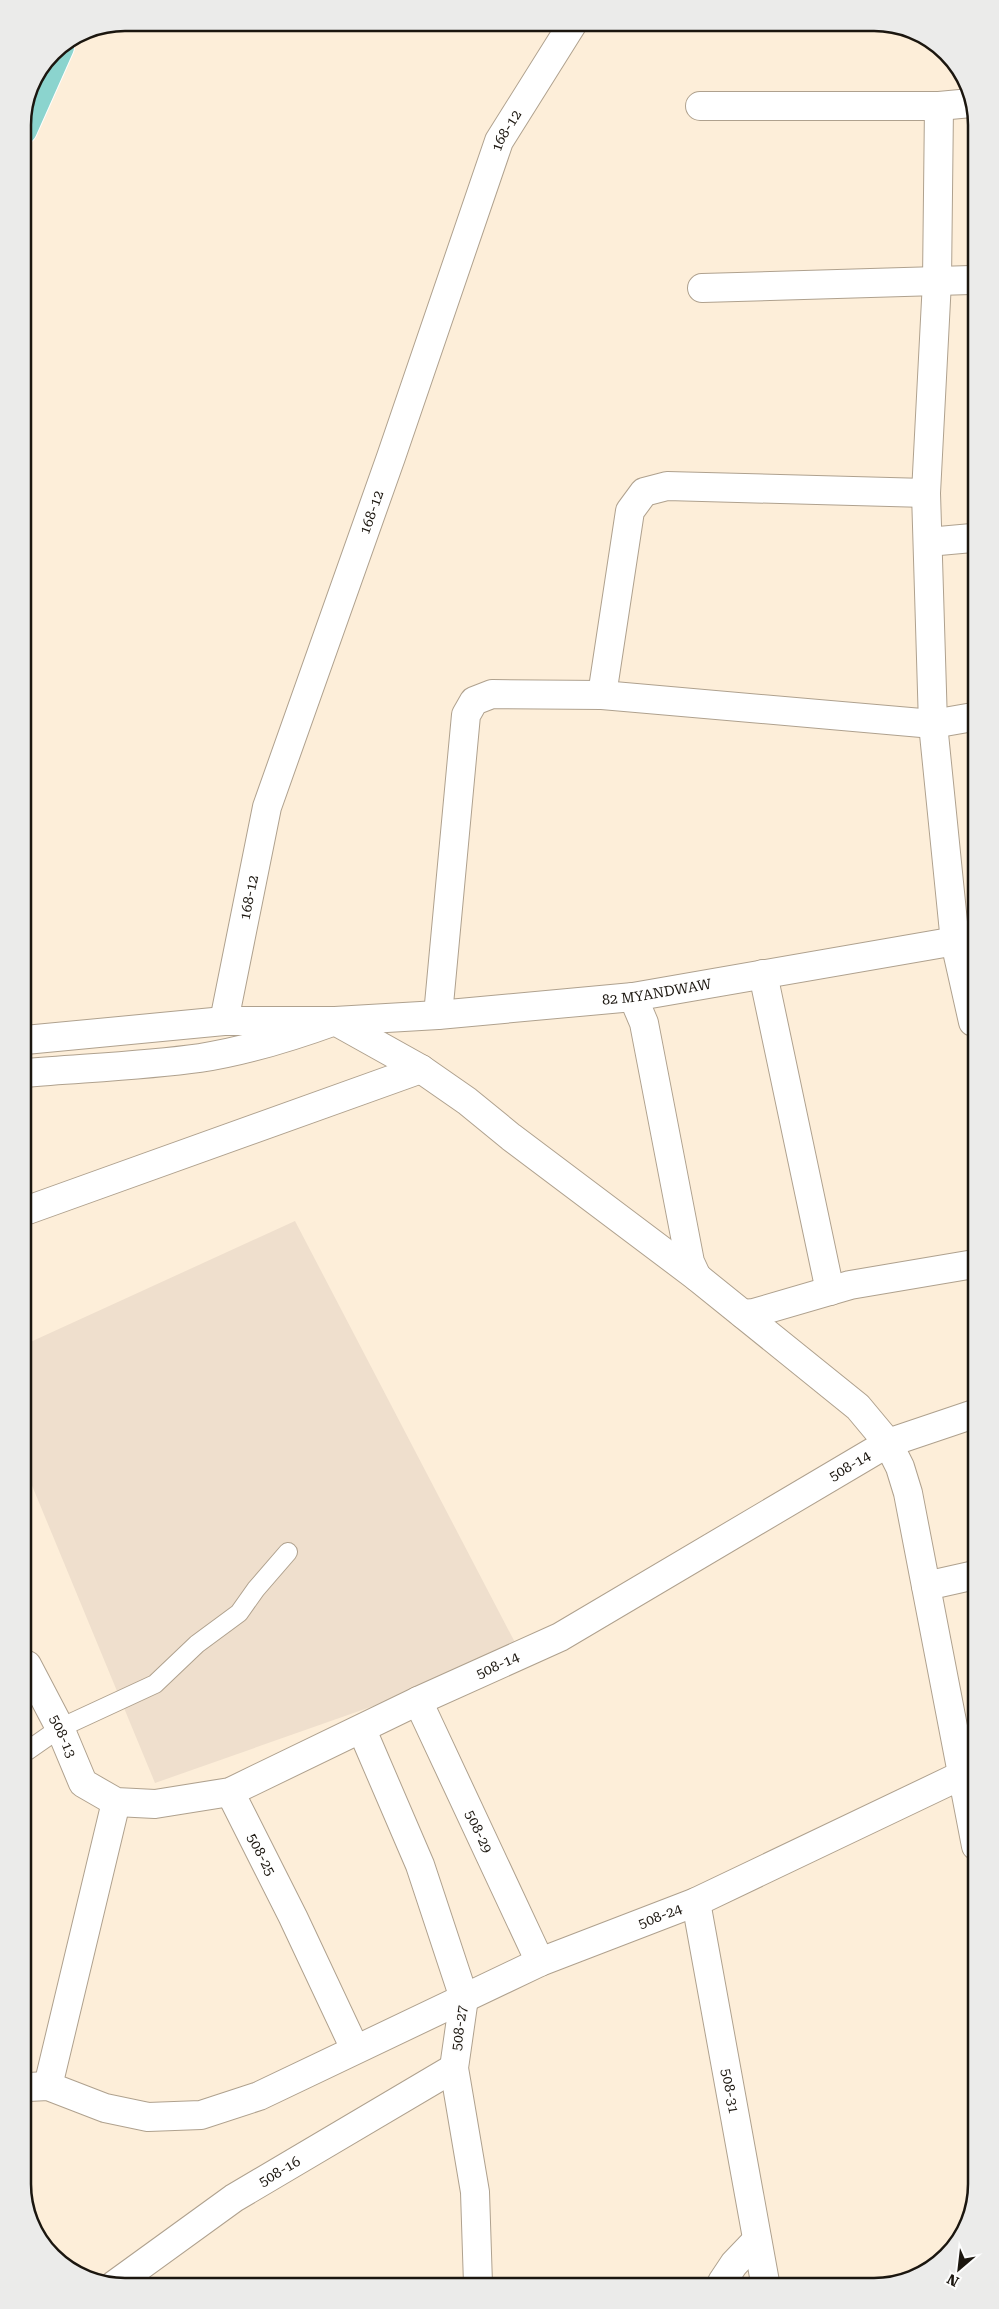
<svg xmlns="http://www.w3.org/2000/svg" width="999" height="2309" viewBox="0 0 999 2309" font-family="'Roboto Serif',serif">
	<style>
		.industrial { fill: #efdfcd }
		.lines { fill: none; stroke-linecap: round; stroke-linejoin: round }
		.service-casing { stroke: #afa18e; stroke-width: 20 }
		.minor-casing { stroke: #afa18e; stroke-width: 30 }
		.tertiary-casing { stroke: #afa18e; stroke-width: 30 }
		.primary-casing { stroke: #fff; stroke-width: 30 }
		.service { stroke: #fff; stroke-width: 18 }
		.minor { stroke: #fff; stroke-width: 28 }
		.tertiary { stroke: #fff; stroke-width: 28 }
		.primary { stroke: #8bd4ce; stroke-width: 28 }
		.labels { text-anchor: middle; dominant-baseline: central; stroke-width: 4; stroke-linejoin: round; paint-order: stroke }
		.street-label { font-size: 14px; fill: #1b160f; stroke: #fdfdfd }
		.rim { fill: none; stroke: #1b160f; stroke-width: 2.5 }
	</style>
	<rect width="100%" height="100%" fill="#fdeed9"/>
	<!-- industrial -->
	<polygon class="industrial" points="295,1221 521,1654 155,1783 26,1471 26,1344"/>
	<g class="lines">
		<!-- service casing -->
		<g class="service-casing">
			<polyline id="service" points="27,1751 60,1728 155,1684 197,1644 239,1613 256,1589 288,1552"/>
		</g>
		<!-- minor casing -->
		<g class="minor-casing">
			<g id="minor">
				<polyline points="700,106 939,106 971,103"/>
				<polyline points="939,106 937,281 926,493 933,724 955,942 973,1022"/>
				<polyline points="702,288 971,280"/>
				<polyline points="928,542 972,538"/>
				<polyline points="602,695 630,511 644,492 667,486 926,493"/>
				<polyline points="763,974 830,1291"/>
				<polyline points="633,997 644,1023 690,1262 697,1277"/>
				<polyline points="438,1015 466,715 474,701 492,694 602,695 933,724 973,717"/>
				<path id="s1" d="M224,1021L267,807L391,457L499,141L573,23"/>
				<polyline points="25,1211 421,1069"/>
				<polyline points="743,1314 754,1313 850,1285 974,1264"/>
				<polyline points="926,1586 975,1575"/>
				<path id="s2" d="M27,1665L60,1728L83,1783L116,1802L155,1804L230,1792L418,1701L560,1637L888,1443L974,1414"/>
				<path id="s3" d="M418,1701L540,1962"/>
				<polyline points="362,1730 420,1865 464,1998 454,2068 475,2192 478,2284"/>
				<path id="s4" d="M230,1792L293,1917L355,2049"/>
				<path id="s5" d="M696,1902L765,2282"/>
				<polyline points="48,2086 116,1802"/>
				<path id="s6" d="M28,2087L48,2086L105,2108L148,2117L201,2115L259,2096L540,1962L696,1902L962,1775"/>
				<polyline points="722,2282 734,2264 757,2240"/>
				<path id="s7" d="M114,2285L234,2198L454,2068"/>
			</g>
		</g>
		<!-- tertiary casing -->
		<g class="tertiary-casing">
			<g id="tertiary">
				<path id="s8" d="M25,1040L224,1021H335L438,1015L633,997L973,938"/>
				<path d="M25,1073C83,1068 142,1066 200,1058C246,1051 291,1037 335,1021L421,1069L467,1101L511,1137L697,1277L858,1407L888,1443L900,1467L908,1493L976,1846"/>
			</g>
		</g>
		<!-- primary casing -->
		<g class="primary-casing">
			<polyline id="primary" points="23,130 60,47"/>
		</g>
		<!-- service -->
		<use href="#service" class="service"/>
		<!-- minor -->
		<use href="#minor" class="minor"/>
		<!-- tertiary -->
		<use href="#tertiary" class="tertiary"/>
		<!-- primary -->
		<use href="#primary" class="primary"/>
	</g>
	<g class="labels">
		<!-- street labels -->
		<g class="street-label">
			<text stroke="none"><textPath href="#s1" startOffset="936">168-12</textPath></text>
			<text stroke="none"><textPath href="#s1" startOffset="531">168-12</textPath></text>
			<text stroke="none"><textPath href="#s1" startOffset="126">168-12</textPath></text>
			<text stroke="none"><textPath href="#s8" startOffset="634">82 MYANDWAW</textPath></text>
			<text stroke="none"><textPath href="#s2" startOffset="985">508-14</textPath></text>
			<text stroke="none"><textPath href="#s2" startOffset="580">508-14</textPath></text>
			<text stroke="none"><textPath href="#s2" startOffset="80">508-13</textPath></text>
			<text stroke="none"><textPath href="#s3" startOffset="144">508-29</textPath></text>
			<text stroke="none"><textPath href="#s4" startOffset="70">508-25</textPath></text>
			<text stroke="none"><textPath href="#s6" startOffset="679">508-24</textPath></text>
			<text transform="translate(459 2028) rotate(-82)">508-27</text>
			<text stroke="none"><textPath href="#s5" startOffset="192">508-31</textPath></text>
			<text stroke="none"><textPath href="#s7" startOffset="201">508-16</textPath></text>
		</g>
	</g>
	<!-- crop -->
	<path d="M0 0H999V2309H0ZM125 31H874A94 94 0 0 1 968 125V2184A94 94 0 0 1 874 2278H125A94 94 0 0 1 31 2184V125A94 94 0 0 1 125 31Z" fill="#ebebea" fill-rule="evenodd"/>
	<path class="rim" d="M125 31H874A94 94 0 0 1 968 125V2184A94 94 0 0 1 874 2278H125A94 94 0 0 1 31 2184V125A94 94 0 0 1 125 31Z"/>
	<!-- north arrow -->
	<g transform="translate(959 2269) rotate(208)" stroke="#fdfdfd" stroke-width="4" paint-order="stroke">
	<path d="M0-4L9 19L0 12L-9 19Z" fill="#1b160f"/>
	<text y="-8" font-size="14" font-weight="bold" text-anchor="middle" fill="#1b160f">N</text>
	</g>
</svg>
